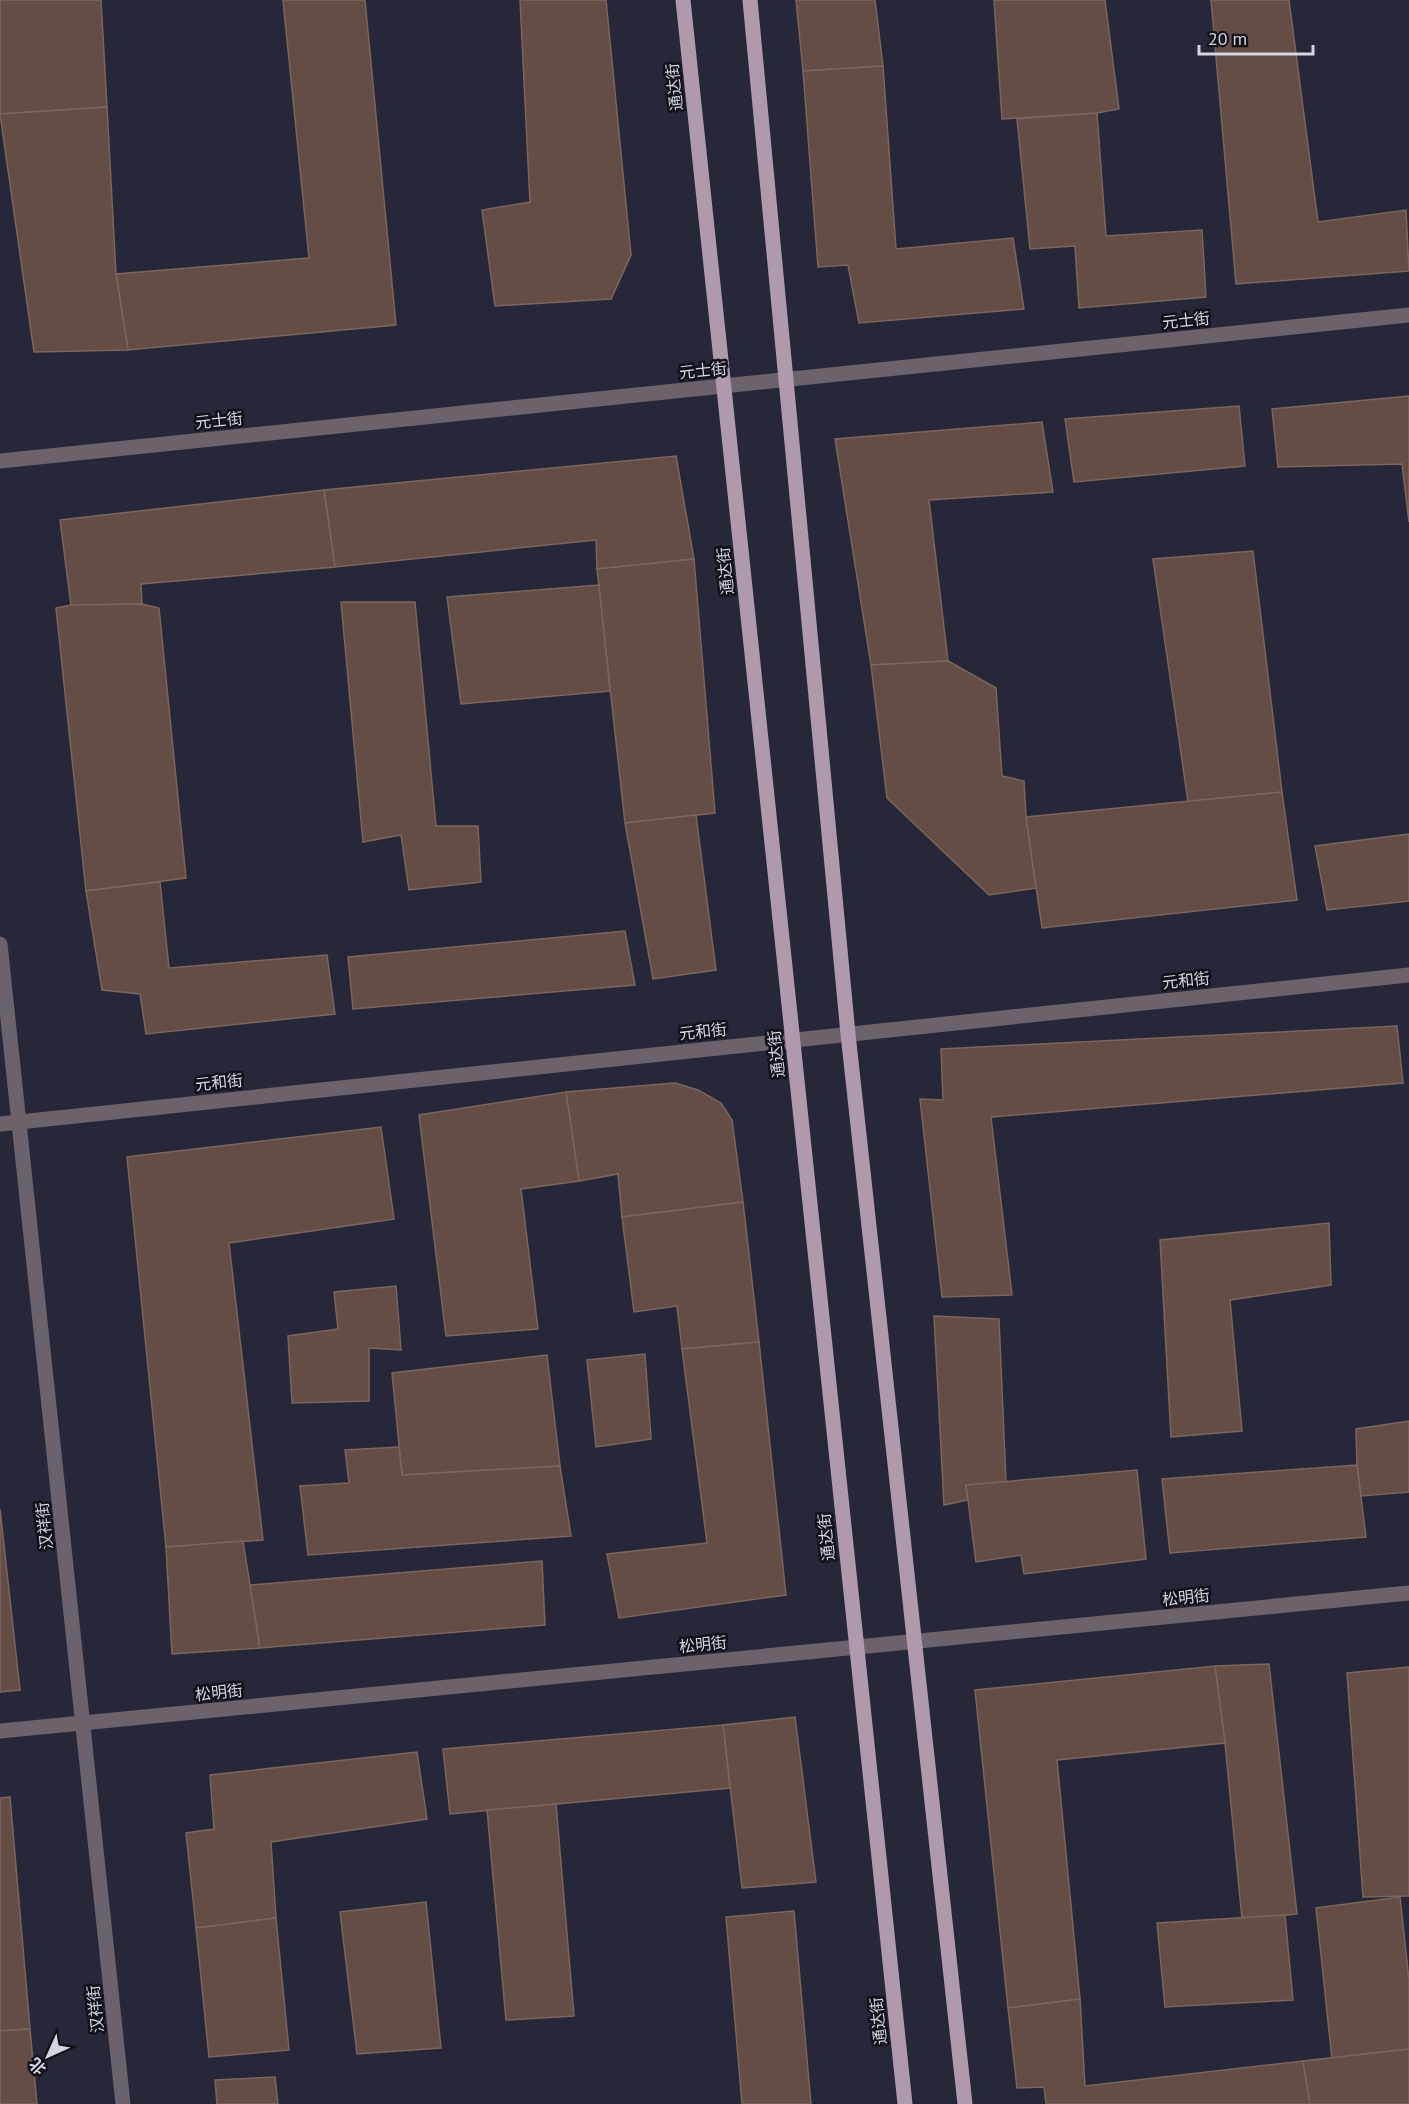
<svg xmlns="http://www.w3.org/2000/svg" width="1409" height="2104" viewBox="0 0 1409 2104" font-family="'PT Sans','Noto Sans SC',sans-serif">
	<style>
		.building { fill: #634d45; stroke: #7c655d; stroke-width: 1.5 }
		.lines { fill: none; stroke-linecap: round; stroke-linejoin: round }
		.minor { stroke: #6c626b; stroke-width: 15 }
		.major { stroke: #af99ac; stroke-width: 15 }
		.labels { text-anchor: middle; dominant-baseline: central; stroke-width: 5; stroke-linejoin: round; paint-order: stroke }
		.street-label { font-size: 16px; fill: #d5d6e2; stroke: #111119 }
	</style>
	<rect width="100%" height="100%" fill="#262839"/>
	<!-- building -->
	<g class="building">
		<polygon points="0,0 101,0 107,107 0,114"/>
		<polygon points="283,0 365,0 396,325 128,350 116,274 309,258"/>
		<polygon points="520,0 606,0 631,255 611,299 495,306 482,210 530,202"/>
		<polygon points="796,0 875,0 883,66 803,71"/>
		<polygon points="994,0 1105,0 1119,109 1097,113 1002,119"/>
		<polygon points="1211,0 1289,0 1318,222 1406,210 1409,271 1236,284"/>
		<polygon points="883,66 896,249 1013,238 1024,309 859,323 848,265 818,267 803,71"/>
		<polygon points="107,107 116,274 128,350 34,352 0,114"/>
		<polygon points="1097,113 1106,236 1202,230 1206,297 1079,308 1075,246 1030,249 1017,119"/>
		<polygon points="1409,396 1409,522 1402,464 1278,467 1272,409"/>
		<polygon points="1239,406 1245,466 1074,482 1065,419"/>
		<polygon points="1042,422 1053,492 929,500 948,661 871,665 835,439"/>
		<polygon points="676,456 694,559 597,569 596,540 335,567 324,490"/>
		<polygon points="324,490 335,567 141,584 142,604 71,605 60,520"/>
		<polygon points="1253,551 1282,792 1188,802 1153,559"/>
		<polygon points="694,559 715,813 625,823 597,569"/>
		<polygon points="599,585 610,691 461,704 447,597"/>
		<polygon points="341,602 415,602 436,826 478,826 481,882 409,890 401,835 363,842"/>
		<polygon points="142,604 159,608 186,878 86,891 56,608 71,605"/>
		<polygon points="948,661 996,688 1002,776 1024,781 1026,817 1036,888 989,895 887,798 871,665"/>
		<polygon points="1282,792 1297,900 1042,928 1026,817"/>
		<polygon points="696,815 716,970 653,979 625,823"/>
		<polygon points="1409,834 1409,901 1327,910 1315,846"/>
		<polygon points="160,882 169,968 327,955 335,1014 146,1034 140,994 102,990 86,891"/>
		<polygon points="625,931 635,985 353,1009 348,957"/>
		<polygon points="1397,1026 1403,1083 991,1117 1012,1295 942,1297 920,1099 943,1100 941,1049"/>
		<polygon points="675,1083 698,1090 721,1103 732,1120 743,1202 622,1217 618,1174 579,1181 566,1092"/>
		<polygon points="566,1092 579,1181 521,1189 538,1329 446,1336 419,1115"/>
		<polygon points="381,1127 394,1219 229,1243 263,1540 166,1547 127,1157"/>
		<polygon points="743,1202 759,1342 682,1349 677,1306 634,1312 622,1217"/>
		<polygon points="1329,1223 1331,1285 1230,1300 1242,1431 1171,1437 1160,1240"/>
		<polygon points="396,1286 401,1350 369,1348 369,1401 292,1403 288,1336 338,1329 334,1292"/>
		<polygon points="934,1316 999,1319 1006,1482 966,1485 968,1500 944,1505"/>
		<polygon points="759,1342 786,1595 619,1618 607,1554 707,1543 682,1349"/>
		<polygon points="645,1354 651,1439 596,1447 587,1360"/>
		<polygon points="547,1355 560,1466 402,1475 392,1373"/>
		<polygon points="1409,1421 1409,1492 1361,1496 1357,1465 1356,1429"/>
		<polygon points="399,1447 402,1475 560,1466 571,1536 308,1555 300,1486 349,1483 345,1450"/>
		<polygon points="1357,1465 1366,1537 1170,1553 1162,1479"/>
		<polygon points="1137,1470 1146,1559 1024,1574 1021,1555 976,1562 966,1485"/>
		<polygon points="0,1509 20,1690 0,1692"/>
		<polygon points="243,1541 260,1648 172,1654 166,1547"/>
		<polygon points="542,1561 545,1625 260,1648 250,1585"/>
		<polygon points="1269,1664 1297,1914 1242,1919 1225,1743 1215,1666"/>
		<polygon points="1215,1666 1225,1743 1057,1760 1080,1999 1008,2008 975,1690"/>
		<polygon points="1409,1667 1409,1896 1363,1897 1347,1673"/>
		<polygon points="795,1717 816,1882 742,1888 723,1725"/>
		<polygon points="723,1725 730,1788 450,1814 443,1749"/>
		<polygon points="417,1752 427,1819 271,1842 276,1918 196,1928 186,1833 214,1829 210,1775"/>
		<polygon points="10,1797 30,2029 0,2031 0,1798"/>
		<polygon points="556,1804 574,2016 506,2020 487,1810"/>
		<polygon points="1400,1897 1409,1980 1409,2049 1332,2059 1316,1908"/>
		<polygon points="426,1902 441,2048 357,2054 340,1912"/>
		<polygon points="794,1911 811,2104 742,2104 726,1917"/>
		<polygon points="1285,1915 1293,2000 1165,2007 1157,1923"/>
		<polygon points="276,1918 289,2050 209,2057 196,1928"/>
		<polygon points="1080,1999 1085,2086 1303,2061 1310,2104 1046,2104 1044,2087 1017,2088 1008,2008"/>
		<polygon points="30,2029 37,2104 0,2104 0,2031"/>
		<polygon points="1409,2049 1409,2104 1310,2104 1303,2061"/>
		<polygon points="275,2077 278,2104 217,2104 215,2080"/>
	</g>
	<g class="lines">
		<!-- minor -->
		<g class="minor">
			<polyline points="0,461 1409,315"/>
			<polyline points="0,944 123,2104"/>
			<polyline points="0,1124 1409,975"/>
			<polyline points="0,1731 1409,1593"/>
		</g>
		<!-- major -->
		<g class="major">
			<polyline points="683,0 905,2104"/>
			<polyline points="750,0 848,1034 965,2104"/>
		</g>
	</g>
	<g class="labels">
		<!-- street labels -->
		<g class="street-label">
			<text transform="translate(674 87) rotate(-96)">通达街</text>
			<text transform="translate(1186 320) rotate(-6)">元士街</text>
			<text transform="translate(703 370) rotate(-6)">元士街</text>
			<text transform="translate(219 420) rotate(-6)">元士街</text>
			<text transform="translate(725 571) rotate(-96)">通达街</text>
			<text transform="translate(1186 980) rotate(-6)">元和街</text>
			<text transform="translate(703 1031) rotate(-6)">元和街</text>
			<text transform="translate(776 1054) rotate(-96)">通达街</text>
			<text transform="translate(219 1082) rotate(-6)">元和街</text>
			<text transform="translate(44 1526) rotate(-96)">汉祥街</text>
			<text transform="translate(826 1537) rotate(-96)">通达街</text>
			<text transform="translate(1186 1597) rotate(-6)">松明街</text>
			<text transform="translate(703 1644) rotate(-6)">松明街</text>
			<text transform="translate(219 1692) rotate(-6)">松明街</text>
			<text transform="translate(95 2009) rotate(-96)">汉祥街</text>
			<text transform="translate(878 2021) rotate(-96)">通达街</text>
		</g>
	</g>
	<!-- north arrow -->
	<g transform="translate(48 2056) rotate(225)" stroke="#111119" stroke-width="4.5" paint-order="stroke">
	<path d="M0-4.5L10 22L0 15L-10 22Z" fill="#d5d6e2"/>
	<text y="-9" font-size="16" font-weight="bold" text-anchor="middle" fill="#d5d6e2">北</text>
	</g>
	<!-- scale -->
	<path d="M1199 45v9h114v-9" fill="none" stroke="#d5d6e2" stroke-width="3"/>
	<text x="1208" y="45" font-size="18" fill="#d5d6e2" stroke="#111119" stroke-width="4.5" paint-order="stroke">20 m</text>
</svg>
